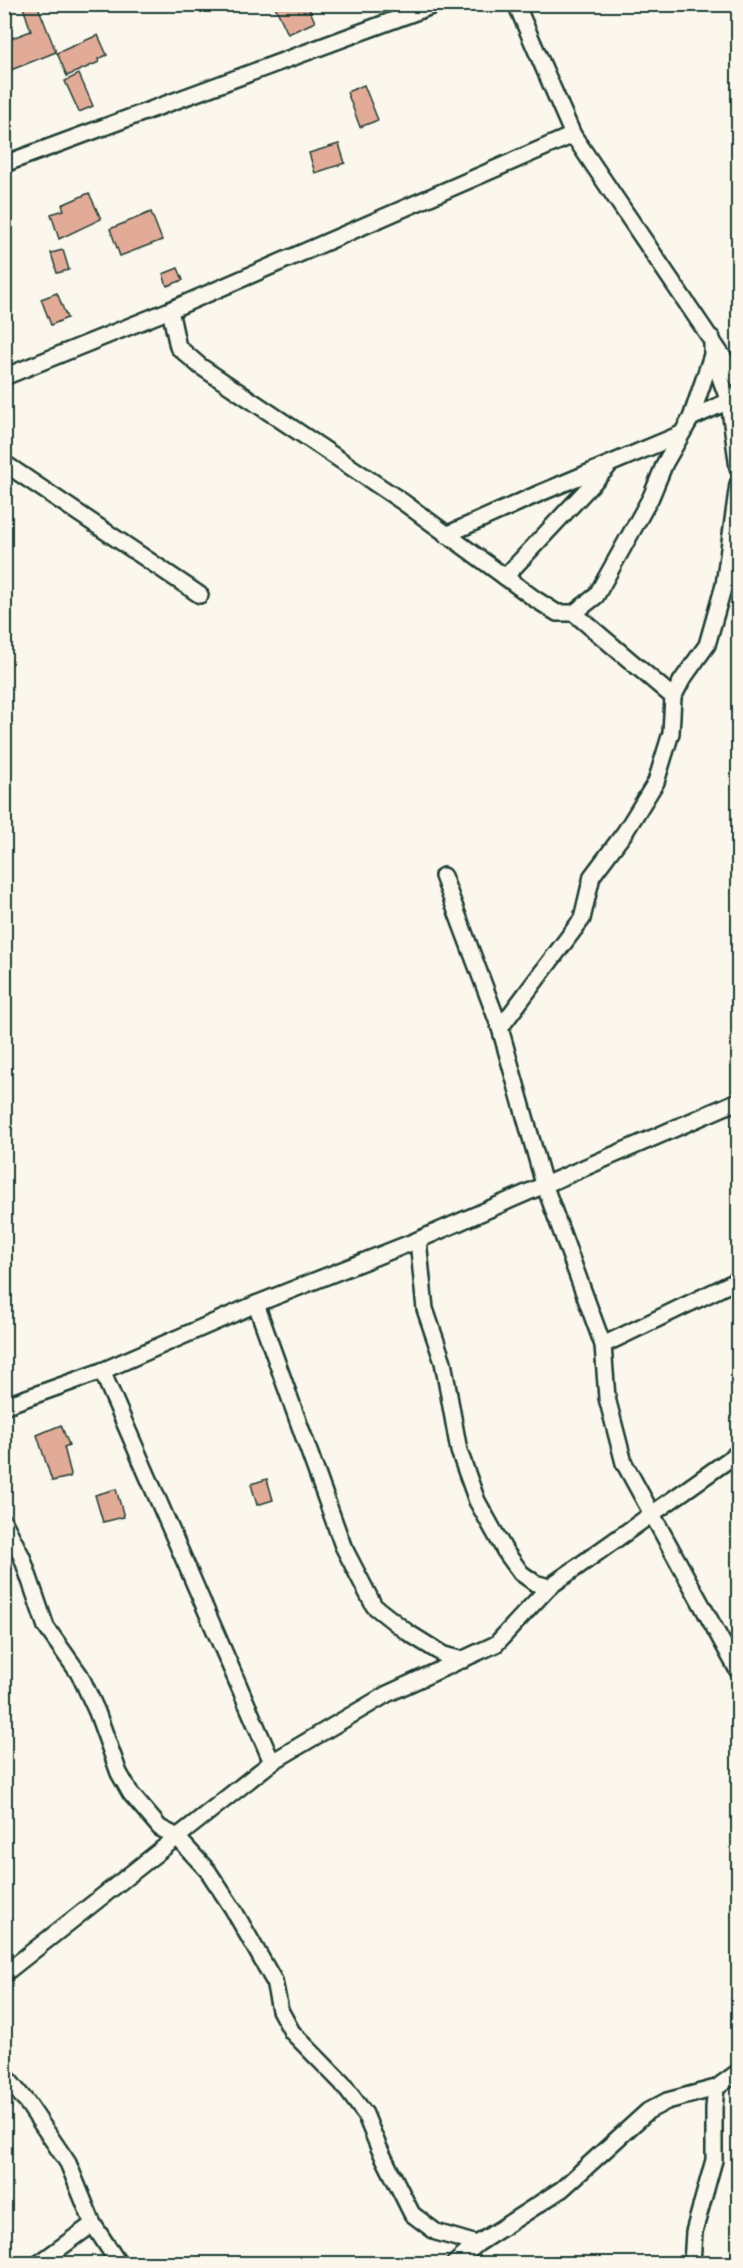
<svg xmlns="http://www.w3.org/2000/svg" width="743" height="2268" viewBox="0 0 743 2268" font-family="'Shantell Sans',sans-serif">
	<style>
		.building { fill: #e2ab98; stroke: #1f3d34; stroke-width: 1.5 }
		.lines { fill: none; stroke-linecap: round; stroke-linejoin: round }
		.street-casing { stroke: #1f3d34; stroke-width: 20 }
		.street { stroke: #fbf7ec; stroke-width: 15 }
	</style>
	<rect width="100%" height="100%" fill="#fbf7ec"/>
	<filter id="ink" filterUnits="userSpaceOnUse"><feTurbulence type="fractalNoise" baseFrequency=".0167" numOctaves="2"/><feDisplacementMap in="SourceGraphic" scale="12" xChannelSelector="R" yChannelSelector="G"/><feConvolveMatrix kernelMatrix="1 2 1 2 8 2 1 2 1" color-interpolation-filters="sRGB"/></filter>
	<g filter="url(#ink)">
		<!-- building -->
		<g class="building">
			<polygon points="22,4 37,4 56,52 11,70 4,53 4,41 31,31"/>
			<polygon points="274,4 307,4 315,22 288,34"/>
			<polygon points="98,35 107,55 98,59 99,62 67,76 57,53"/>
			<polygon points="79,74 93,106 79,112 65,81"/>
			<polygon points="364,85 378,120 360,127 347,92"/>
			<polygon points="339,144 345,163 315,173 309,153"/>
			<polygon points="89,193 101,219 59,239 51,214 64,210 62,205"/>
			<polygon points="151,212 162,240 120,256 110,229"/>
			<polygon points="63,250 69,270 57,273 51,253"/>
			<polygon points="178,268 183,280 167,286 163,274"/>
			<polygon points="57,293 67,318 51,325 41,299"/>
			<polygon points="61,1425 69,1445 64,1447 71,1474 70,1477 52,1481 37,1435"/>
			<polygon points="267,1479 273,1500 257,1505 251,1484"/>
			<polygon points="116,1489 124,1517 103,1522 95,1495"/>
		</g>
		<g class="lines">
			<!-- street casing -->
			<g class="street-casing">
				<g id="street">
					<polyline points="516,4 573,135 738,379"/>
					<polyline points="4,164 437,4"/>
					<polyline points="170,310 178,347 200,366 403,502 535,599 557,613 574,613 596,596 651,497 665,463 691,418 712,355 712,338"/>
					<polyline points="712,355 729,402 738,468"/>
					<polyline points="4,377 170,310 573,135"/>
					<polyline points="691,418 738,397"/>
					<polyline points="4,463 200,595"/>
					<polyline points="446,535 538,494 681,434"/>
					<polyline points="505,577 607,468"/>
					<polyline points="574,613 673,697"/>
					<polyline points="443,876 500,1028 544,1184 603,1345 607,1398 624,1463 738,1671"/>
					<polyline points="500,1028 582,919 592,876 625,832 656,782 671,733 673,697 682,680 707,645 724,585 738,484"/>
					<polyline points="418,1240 425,1309 443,1362 459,1451 477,1501 505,1551 521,1573 535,1583 549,1587"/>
					<polyline points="256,1304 343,1546 374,1606 407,1632 444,1655 463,1660"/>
					<polyline points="603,1345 738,1280"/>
					<polyline points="102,1371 272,1762"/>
					<polyline points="4,1406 102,1371 256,1304 418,1240 738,1101"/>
					<polyline points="4,1522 22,1557 46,1627 80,1675 97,1712 119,1773 131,1794 160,1828 176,1836 208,1871 233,1909 274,1981 280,2010 292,2032 342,2083 365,2114 379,2148 412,2214 436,2232 477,2244"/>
					<polyline points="4,1974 272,1762 387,1694 496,1644 549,1587 738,1453"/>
					<polyline points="4,2074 28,2104 68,2163 93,2224 38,2264"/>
					<polyline points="93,2224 119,2264"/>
					<polyline points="454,2264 477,2244 562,2189 648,2111 667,2101 716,2088"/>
					<polyline points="692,2264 694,2232 714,2160 714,2108 716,2088 738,2072"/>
				</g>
			</g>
			<!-- street -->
			<use href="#street" class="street"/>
		</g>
	</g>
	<!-- margin -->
	<rect width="743" height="2268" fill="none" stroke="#fbf7ec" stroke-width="24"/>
	<rect x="12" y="12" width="719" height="2244" fill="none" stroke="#1f3d34" stroke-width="2" filter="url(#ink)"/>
</svg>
